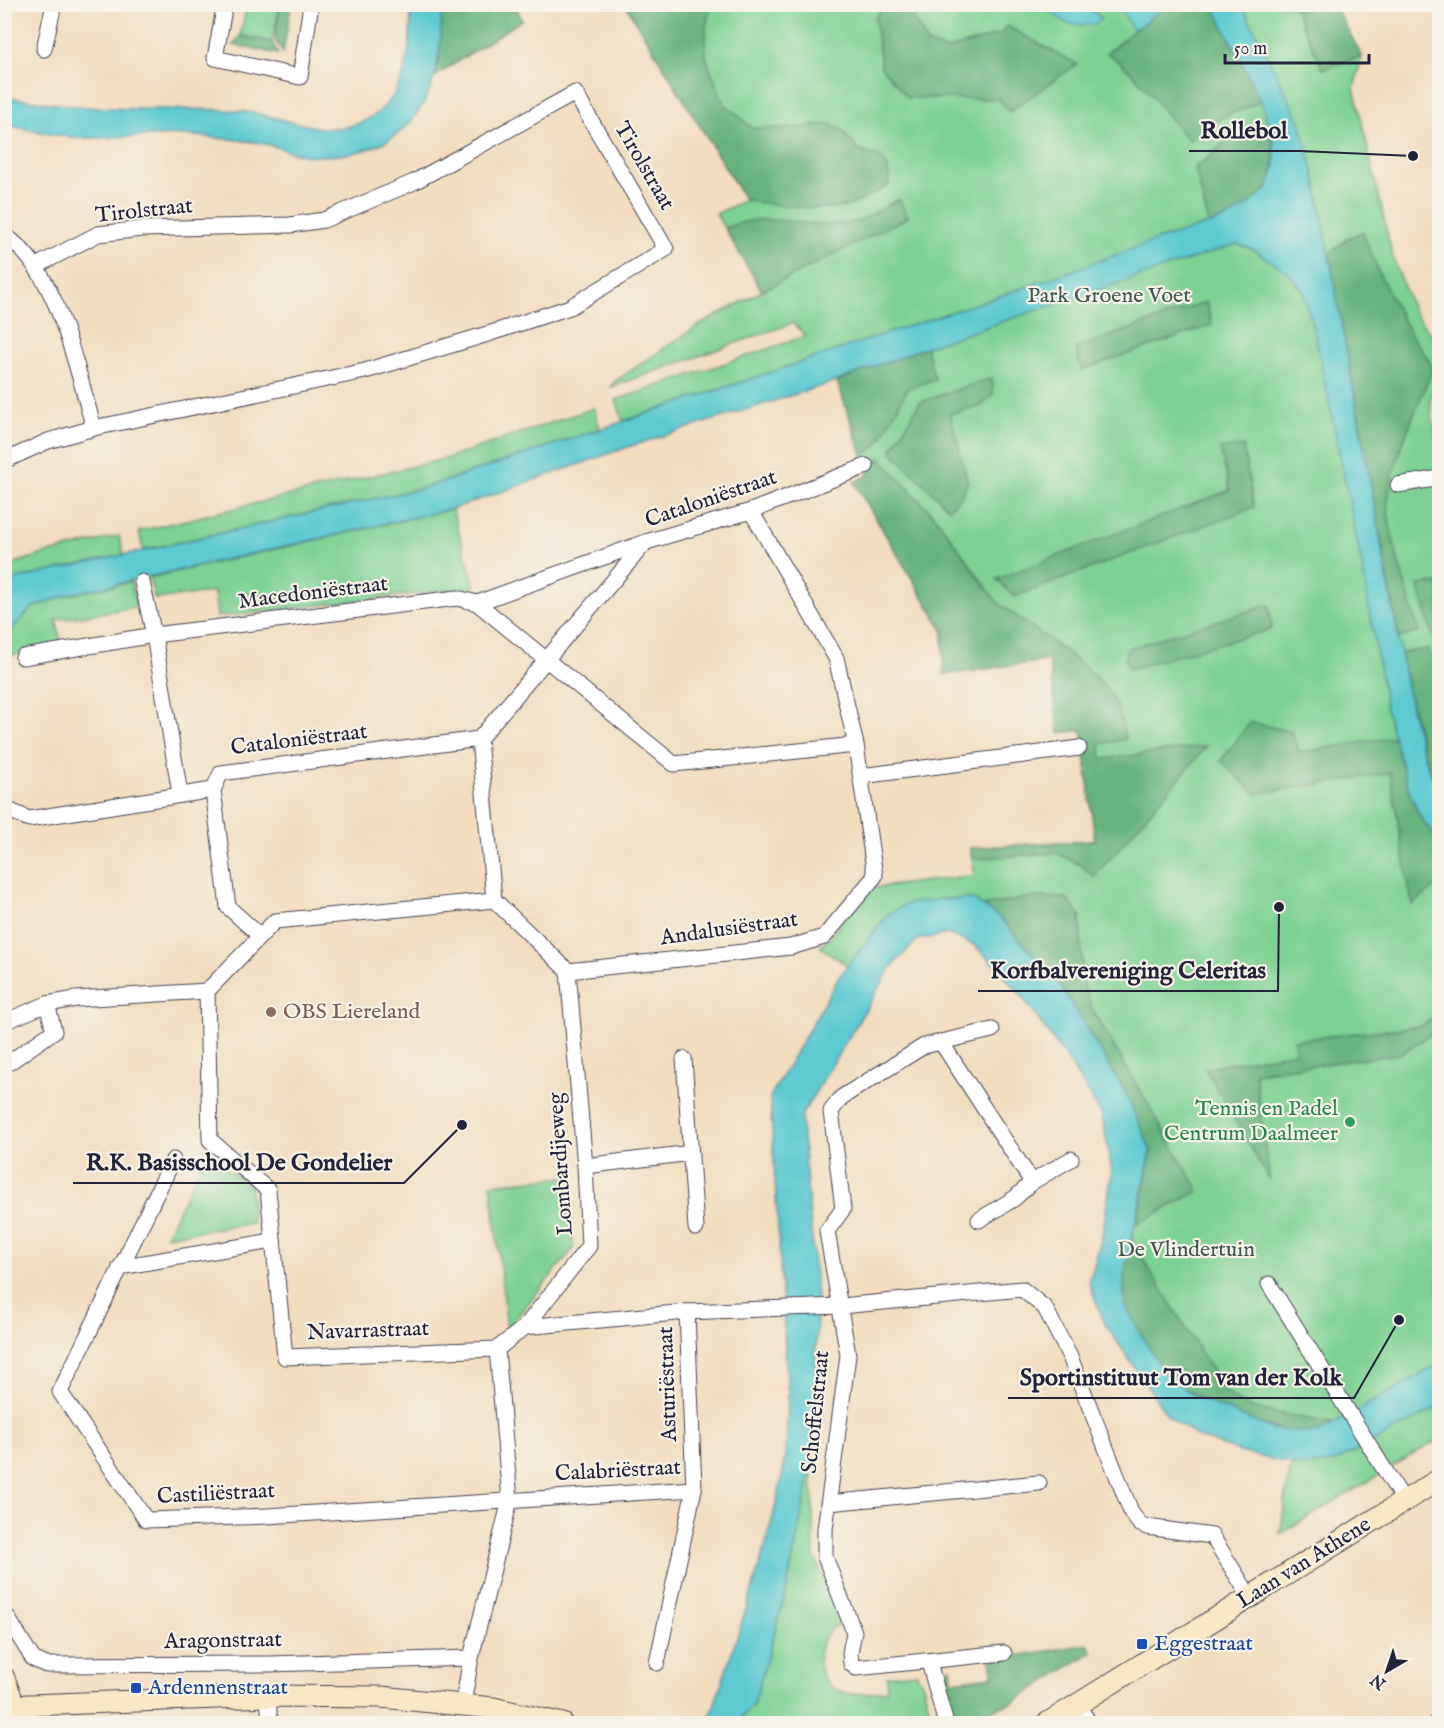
<svg xmlns="http://www.w3.org/2000/svg" width="1444" height="1728" viewBox="0 0 1444 1728" font-family="'IM FELL English',serif">
	<style>
		.green { fill: #7dd193; stroke: #507a67; stroke-width: 1.5 }
		.forest { fill: #66b37d; stroke: #446a5c; stroke-width: 1.5 }
		.water { fill: #5dcad2; stroke: #407686; stroke-width: 1.5 }
		.lines { fill: none; stroke-linecap: round; stroke-linejoin: round }
		.street-casing { stroke: #413e4f; stroke-width: 17 }
		.secondary-casing { stroke: #413e4f; stroke-width: 23 }
		.street { stroke: #fff; stroke-width: 15 }
		.secondary { stroke: #fae7c3; stroke-width: 21 }
		.education-dot { fill: #8d6e63; stroke: #f7f3e8; stroke-width: 2 }
		.leisure-dot { fill: #2e9e5b; stroke: #f7f3e8; stroke-width: 2 }
		.transit-dot { fill: #1a4fb4; stroke: #f7f3e8; stroke-width: 2 }
		.labels { text-anchor: middle; dominant-baseline: central; stroke-width: 4.5; stroke-linejoin: round; paint-order: stroke }
		.street-label { font-size: 22px; fill: #22223b; stroke: #f7f3e8 }
		.park-label { font-size: 22px; fill: #3d5755; stroke: #f7f3e8 }
		.education-label { font-size: 22px; fill: #785e54; stroke: #f7f3e8; text-anchor: start }
		.leisure-label { font-size: 22px; fill: #27864d; stroke: #f7f3e8; text-anchor: end }
		.transit-label { font-size: 22px; fill: #164399; stroke: #f7f3e8; text-anchor: start }
		.leader { fill: none; stroke: #22223b; stroke-width: 2 }
		.callout-dot { fill: #22223b; stroke: #f7f3e8; stroke-width: 2 }
		.callout-label { font-size: 24px; text-anchor: middle; font-weight: bold; fill: #22223b; stroke: #f7f3e8; stroke-width: 4.5; stroke-linejoin: round; paint-order: stroke }
	</style>
	<rect width="100%" height="100%" fill="#f7f3e8"/>
	<filter id="ink" filterUnits="userSpaceOnUse"><feTurbulence type="fractalNoise" baseFrequency=".0167" numOctaves="2"/><feDisplacementMap in="SourceGraphic" scale="12" xChannelSelector="R" yChannelSelector="G"/><feConvolveMatrix kernelMatrix="1 2 1 2 8 2 1 2 1" color-interpolation-filters="sRGB"/></filter>
	<filter id="wash" filterUnits="userSpaceOnUse"><feTurbulence type="fractalNoise" baseFrequency=".008" numOctaves="4" result="noise"/><feDisplacementMap in="SourceGraphic" scale="24" xChannelSelector="R" yChannelSelector="G"/><feGaussianBlur stdDeviation="1.35" result="paint"/><feColorMatrix in="noise" values="0 0 0 0 0 0 0 0 0 0 0 0 0 0 0 0 0 1.4 0 .05"/><feComposite in="paint" operator="in"/></filter>
	<g filter="url(#wash)">
		<rect width="100%" height="100%" fill="#f2ddbf"/>
		<!-- green -->
		<g class="green">
			<polygon points="247,5 280,5 272,42 240,36"/>
			<polygon points="626,5 1333,5 1362,56 1354,88 1393,258 1414,312 1435,340 1439,353 1439,373 1430,400 1440,462 1439,1439 1280,1534 1296,1431 1271,1429 1194,1396 1124,1275 1151,1151 1000,918 972,899 888,914 848,966 820,947 832,935 865,889 975,875 970,848 1095,840 1082,730 1059,733 1049,660 944,675 943,630 854,482 868,476 867,469 837,381 824,355 623,421 616,400 806,336 793,323 611,387 614,382 696,327 762,291 716,214 745,200"/>
			<polygon points="594,408 600,429 427,487 143,550 139,531 448,458"/>
			<polygon points="452,509 475,587 217,617 214,592 155,599 149,578"/>
			<polygon points="119,536 124,555 17,579 5,591 4,567 40,555"/>
			<polygon points="131,582 137,607 56,620 62,646 13,655 5,664 5,636 32,608 67,595"/>
			<polygon points="206,1154 251,1186 252,1223 166,1236"/>
			<polygon points="566,1177 574,1248 507,1329 491,1184"/>
			<path d="M812,1461L814,1556L843,1623C811,1633 810,1685 845,1693C858,1696 874,1692 887,1690V1676L917,1673L923,1685L933,1723H739L742,1716L753,1705L786,1592Z"/>
		</g>
		<!-- forest -->
		<g class="forest">
			<polygon points="884,4 907,5 927,43 946,50 1000,34 1007,26 1077,64 1009,112 999,99 908,98 881,67 875,18"/>
			<polygon points="280,5 291,5 283,53 275,40"/>
			<polygon points="441,5 515,5 522,20 434,77 439,58"/>
			<path d="M626,5H711L706,26V58L723,102L752,128H791L829,124L841,129L858,150L882,158L888,168L889,185C876,192 862,202 847,206C823,212 771,205 745,200Z"/>
			<path d="M1164,5H1213L1261,101L1223,117L1189,140C1161,111 1142,75 1107,53Z"/>
			<polygon points="1293,5 1334,5 1362,56 1323,69"/>
			<polygon points="240,36 272,42 278,54 233,45"/>
			<path d="M1269,124C1284,181 1265,207 1209,224L1195,168L1233,136Z"/>
			<path d="M899,199L908,217L762,291L725,229C760,209 805,228 844,224C864,222 882,208 899,199Z"/>
			<path d="M1363,232C1375,268 1393,302 1411,335C1419,348 1430,356 1432,371C1418,406 1385,475 1388,511C1392,546 1409,597 1419,632L1399,638L1329,254L1348,238Z"/>
			<polygon points="1206,302 1212,325 1081,370 1076,348"/>
			<polygon points="926,347 935,379 908,388 878,444 863,456 837,381"/>
			<polygon points="992,378 993,395 981,406 950,414 968,482 962,495 949,509 891,451 920,402"/>
			<polygon points="1243,446 1254,507 1014,597 997,579 1230,490 1220,449"/>
			<polygon points="880,458 938,520 997,602 1065,651 1097,678 1110,693 1119,711 1126,739 1100,744 1102,759 1207,746 1094,877 1081,865 1056,853 972,859 970,848 1095,840 1082,730 1059,733 1049,660 944,675 943,630 854,482 868,476 867,469"/>
			<polygon points="1439,583 1440,648 1439,648 1433,637 1418,585"/>
			<path d="M1269,605L1272,629L1130,669C1124,662 1124,657 1128,648Z"/>
			<path d="M1428,649L1439,671V793C1420,747 1410,702 1401,653Z"/>
			<polygon points="1250,722 1292,732 1299,751 1302,752 1394,737 1409,791 1420,816 1439,842 1439,884 1412,905 1390,773 1256,794 1221,761"/>
			<polygon points="1034,897 1066,898 1080,915 1083,982 1092,1009 1199,1191 1137,1224 1151,1151 1126,1093 1058,982 1000,918 982,906"/>
			<polygon points="1439,1012 1439,1029 1400,1054 1255,1073 1270,1181 1205,1068 1295,1052 1294,1040 1422,1026"/>
			<path d="M1132,1241L1226,1393L1249,1408L1336,1424C1331,1427 1325,1431 1320,1432C1285,1442 1188,1399 1164,1372C1149,1355 1132,1326 1125,1305C1118,1285 1128,1260 1132,1241Z"/>
			<polygon points="1088,1644 1092,1652 1012,1703 956,1723 947,1702 940,1670 951,1668 952,1681 993,1676 991,1660"/>
		</g>
		<!-- water -->
		<g class="water">
			<path d="M410,5H441C445,96 412,159 312,156C294,155 276,145 259,143C238,139 216,138 195,136C158,134 122,138 86,138C59,138 31,129 5,125V97C31,100 59,105 86,107C137,111 189,107 240,111C277,114 321,138 357,124C406,106 413,50 410,5Z"/>
			<path d="M1040,5C1063,4 1085,0 1101,18L1094,25L1068,24Z"/>
			<polygon points="1131,5 1131,4 1164,5 1145,23 1133,30 1122,11"/>
			<polygon points="1213,5 1242,5 1300,122 1316,182 1411,709 1424,757 1439,793 1439,842 1420,816 1409,791 1386,709 1362,565 1316,339 1303,291 1289,273 1254,250 1237,244 926,347 837,381 631,446 452,509 67,595 32,608 5,636 5,591 16,579 427,487 1029,286 1154,241 1225,219 1249,205 1268,188 1275,167 1274,143 1261,101"/>
			<path d="M941,899H972L1000,918L1058,982L1126,1093L1151,1151L1124,1275V1303L1141,1335L1164,1372L1194,1396L1272,1429L1318,1433L1439,1364V1407L1332,1463L1301,1466L1240,1452L1198,1437L1168,1416L1105,1324L1089,1283L1102,1237L1112,1172L1102,1115L1069,1062L1018,991L976,946L948,934L917,940L892,966L801,1116L817,1300L815,1412L811,1468L786,1592L753,1706L742,1716L739,1723L708,1724C734,1644 764,1564 781,1482C787,1454 787,1424 788,1395L770,1097L839,977L888,914L906,904Z"/>
		</g>
	</g>
	<g filter="url(#ink)">
		<g class="lines">
			<!-- street casing -->
			<g class="street-casing">
				<g id="street">
					<polyline points="225,4 215,58 300,77 311,4"/>
					<polyline points="44,49 54,4"/>
					<path d="M4,235C59,270 76,369 94,428"/>
					<polyline points="4,461 48,441 94,428 365,371 491,333 570,307 666,249 575,93 414,182 324,220 290,225 142,229 98,234 36,266"/>
					<polyline points="1398,485 1440,478"/>
					<polyline points="142,582 154,635 180,794"/>
					<polyline points="477,603 646,542 751,511 866,466"/>
					<polyline points="23,657 154,635 457,598 477,603 674,764 856,745"/>
					<polyline points="861,776 1079,748"/>
					<polyline points="213,790 221,773 479,739 646,542"/>
					<polyline points="4,808 29,819 213,790 228,907 259,935"/>
					<polyline points="568,971 791,947 824,937 875,876 856,745 836,658 751,511"/>
					<polyline points="207,991 210,1140 268,1190 285,1357 497,1349"/>
					<polyline points="4,1022 47,1004 76,999 207,991 275,921 494,900"/>
					<polyline points="992,1030 924,1046 842,1097 831,1111 843,1209 827,1231 848,1355 825,1529 825,1557 854,1632 850,1653 851,1664 856,1668 1004,1653"/>
					<polyline points="941,1042 1032,1182"/>
					<polyline points="684,1059 696,1228"/>
					<polyline points="4,1066 54,1031 47,1004"/>
					<polyline points="173,1160 60,1392 146,1520 267,1516 694,1489"/>
					<polyline points="585,1166 691,1153"/>
					<polyline points="979,1220 1015,1198 1032,1182 1071,1159"/>
					<polyline points="120,1267 272,1241"/>
					<polyline points="1269,1284 1404,1501"/>
					<polyline points="525,1327 687,1312 841,1306 1022,1289 1045,1308 1070,1357 1132,1514 1140,1524 1147,1527 1212,1536 1250,1597"/>
					<polyline points="828,1503 1039,1483"/>
					<polyline points="4,1612 33,1659 46,1665 269,1664 471,1658"/>
					<polyline points="929,1662 946,1724"/>
					<polyline points="657,1663 694,1489 687,1312"/>
					<polyline points="268,1696 270,1724"/>
					<polyline points="463,1704 471,1658 510,1500 497,1349 525,1327 589,1246 585,1166 568,971 494,900 479,739"/>
					<polyline points="1077,1704 1090,1724"/>
					<polyline points="1435,1724 1440,1720"/>
				</g>
			</g>
			<!-- secondary casing -->
			<g class="secondary-casing">
				<g id="secondary">
					<polyline points="4,1678 14,1705 16,1724"/>
					<polyline points="4,1706 268,1696 381,1697 493,1708 563,1724"/>
					<polyline points="1046,1724 1440,1479"/>
				</g>
			</g>
			<!-- street -->
			<use href="#street" class="street"/>
			<!-- secondary -->
			<use href="#secondary" class="secondary"/>
		</g>
	</g>
	<!-- markers -->
	<circle class="education-dot" cx="271" cy="1012" r="6"/>
	<circle class="leisure-dot" cx="1350" cy="1122" r="6"/>
	<g class="transit-dot">
		<rect x="1136" y="1638" width="12" height="12" rx="3"/>
		<rect x="130" y="1682" width="12" height="12" rx="3"/>
	</g>
	<g class="labels">
		<!-- street labels -->
		<g class="street-label">
			<text transform="translate(644 166) rotate(60)">Tirolstraat</text>
			<text transform="translate(144 211) rotate(-6)">Tirolstraat</text>
			<text transform="translate(711 499) rotate(-19)">Cataloniëstraat</text>
			<text transform="translate(313 593) rotate(-7)">Macedoniëstraat</text>
			<text transform="translate(299 740) rotate(-7)">Cataloniëstraat</text>
			<text transform="translate(729 929) rotate(-8)">Andalusiëstraat</text>
			<text transform="translate(561 1164) rotate(-94)">Lombardijeweg</text>
			<text transform="translate(368 1331) rotate(-2)">Navarrastraat</text>
			<text transform="translate(668 1384) rotate(-92)">Asturiëstraat</text>
			<text transform="translate(816 1412) rotate(-84)">Schoffelstraat</text>
			<text transform="translate(618 1471) rotate(-3)">Calabriëstraat</text>
			<text transform="translate(216 1494) rotate(-3)">Castiliëstraat</text>
			<text transform="translate(1304 1563) rotate(-32)">Laan van Athene</text>
			<text transform="translate(223 1641) rotate(-1)">Aragonstraat</text>
		</g>
		<!-- park labels -->
		<g class="park-label">
			<text x="1109" y="296">Park Groene Voet</text>
			<text x="1186" y="1250">De Vlindertuin</text>
		</g>
		<!-- education labels -->
		<g class="education-label">
			<text x="283" y="1012">OBS Liereland</text>
		</g>
		<!-- leisure labels -->
		<g class="leisure-label">
			<text x="1338" y="1109">Tennis en Padel<tspan x="1338" dy="25">Centrum Daalmeer</tspan></text>
		</g>
		<!-- transit labels -->
		<g class="transit-label">
			<text x="1154" y="1644">Eggestraat</text>
			<text x="148" y="1688">Ardennenstraat</text>
		</g>
	</g>
	<!-- callouts -->
	<path class="leader" d="M1413 156L1300 151H1189M1279 907L1278 991H978M462 1125L404 1183H73M1399 1320L1354 1398H1008"/>
	<g class="callout-dot">
		<circle cx="1413" cy="156" r="6"/>
		<circle cx="1279" cy="907" r="6"/>
		<circle cx="462" cy="1125" r="6"/>
		<circle cx="1399" cy="1320" r="6"/>
	</g>
	<g class="callout-label">
		<text x="1244" y="138">Rollebol</text>
		<text x="1128" y="978">Korfbalvereniging Celeritas</text>
		<text x="239" y="1170">R.K. Basisschool De Gondelier</text>
		<text x="1181" y="1385">Sportinstituut Tom van der Kolk</text>
	</g>
	<!-- margin -->
	<rect width="1444" height="1728" fill="none" stroke="#f7f3e8" stroke-width="24"/>
	<!-- north arrow -->
	<g transform="translate(1387 1671) rotate(219)" stroke="#f7f3e8" stroke-width="4.5" paint-order="stroke">
	<path d="M0-4.5L10 22L0 15L-10 22Z" fill="#22223b"/>
	<text y="-9" font-size="16" font-weight="bold" text-anchor="middle" fill="#22223b">N</text>
	</g>
	<!-- scale -->
	<path d="M1225 54v9h144v-9" fill="none" stroke="#22223b" stroke-width="3"/>
	<text x="1234" y="54" font-size="18" fill="#22223b" stroke="#f7f3e8" stroke-width="4.5" paint-order="stroke">50 m</text>
</svg>
